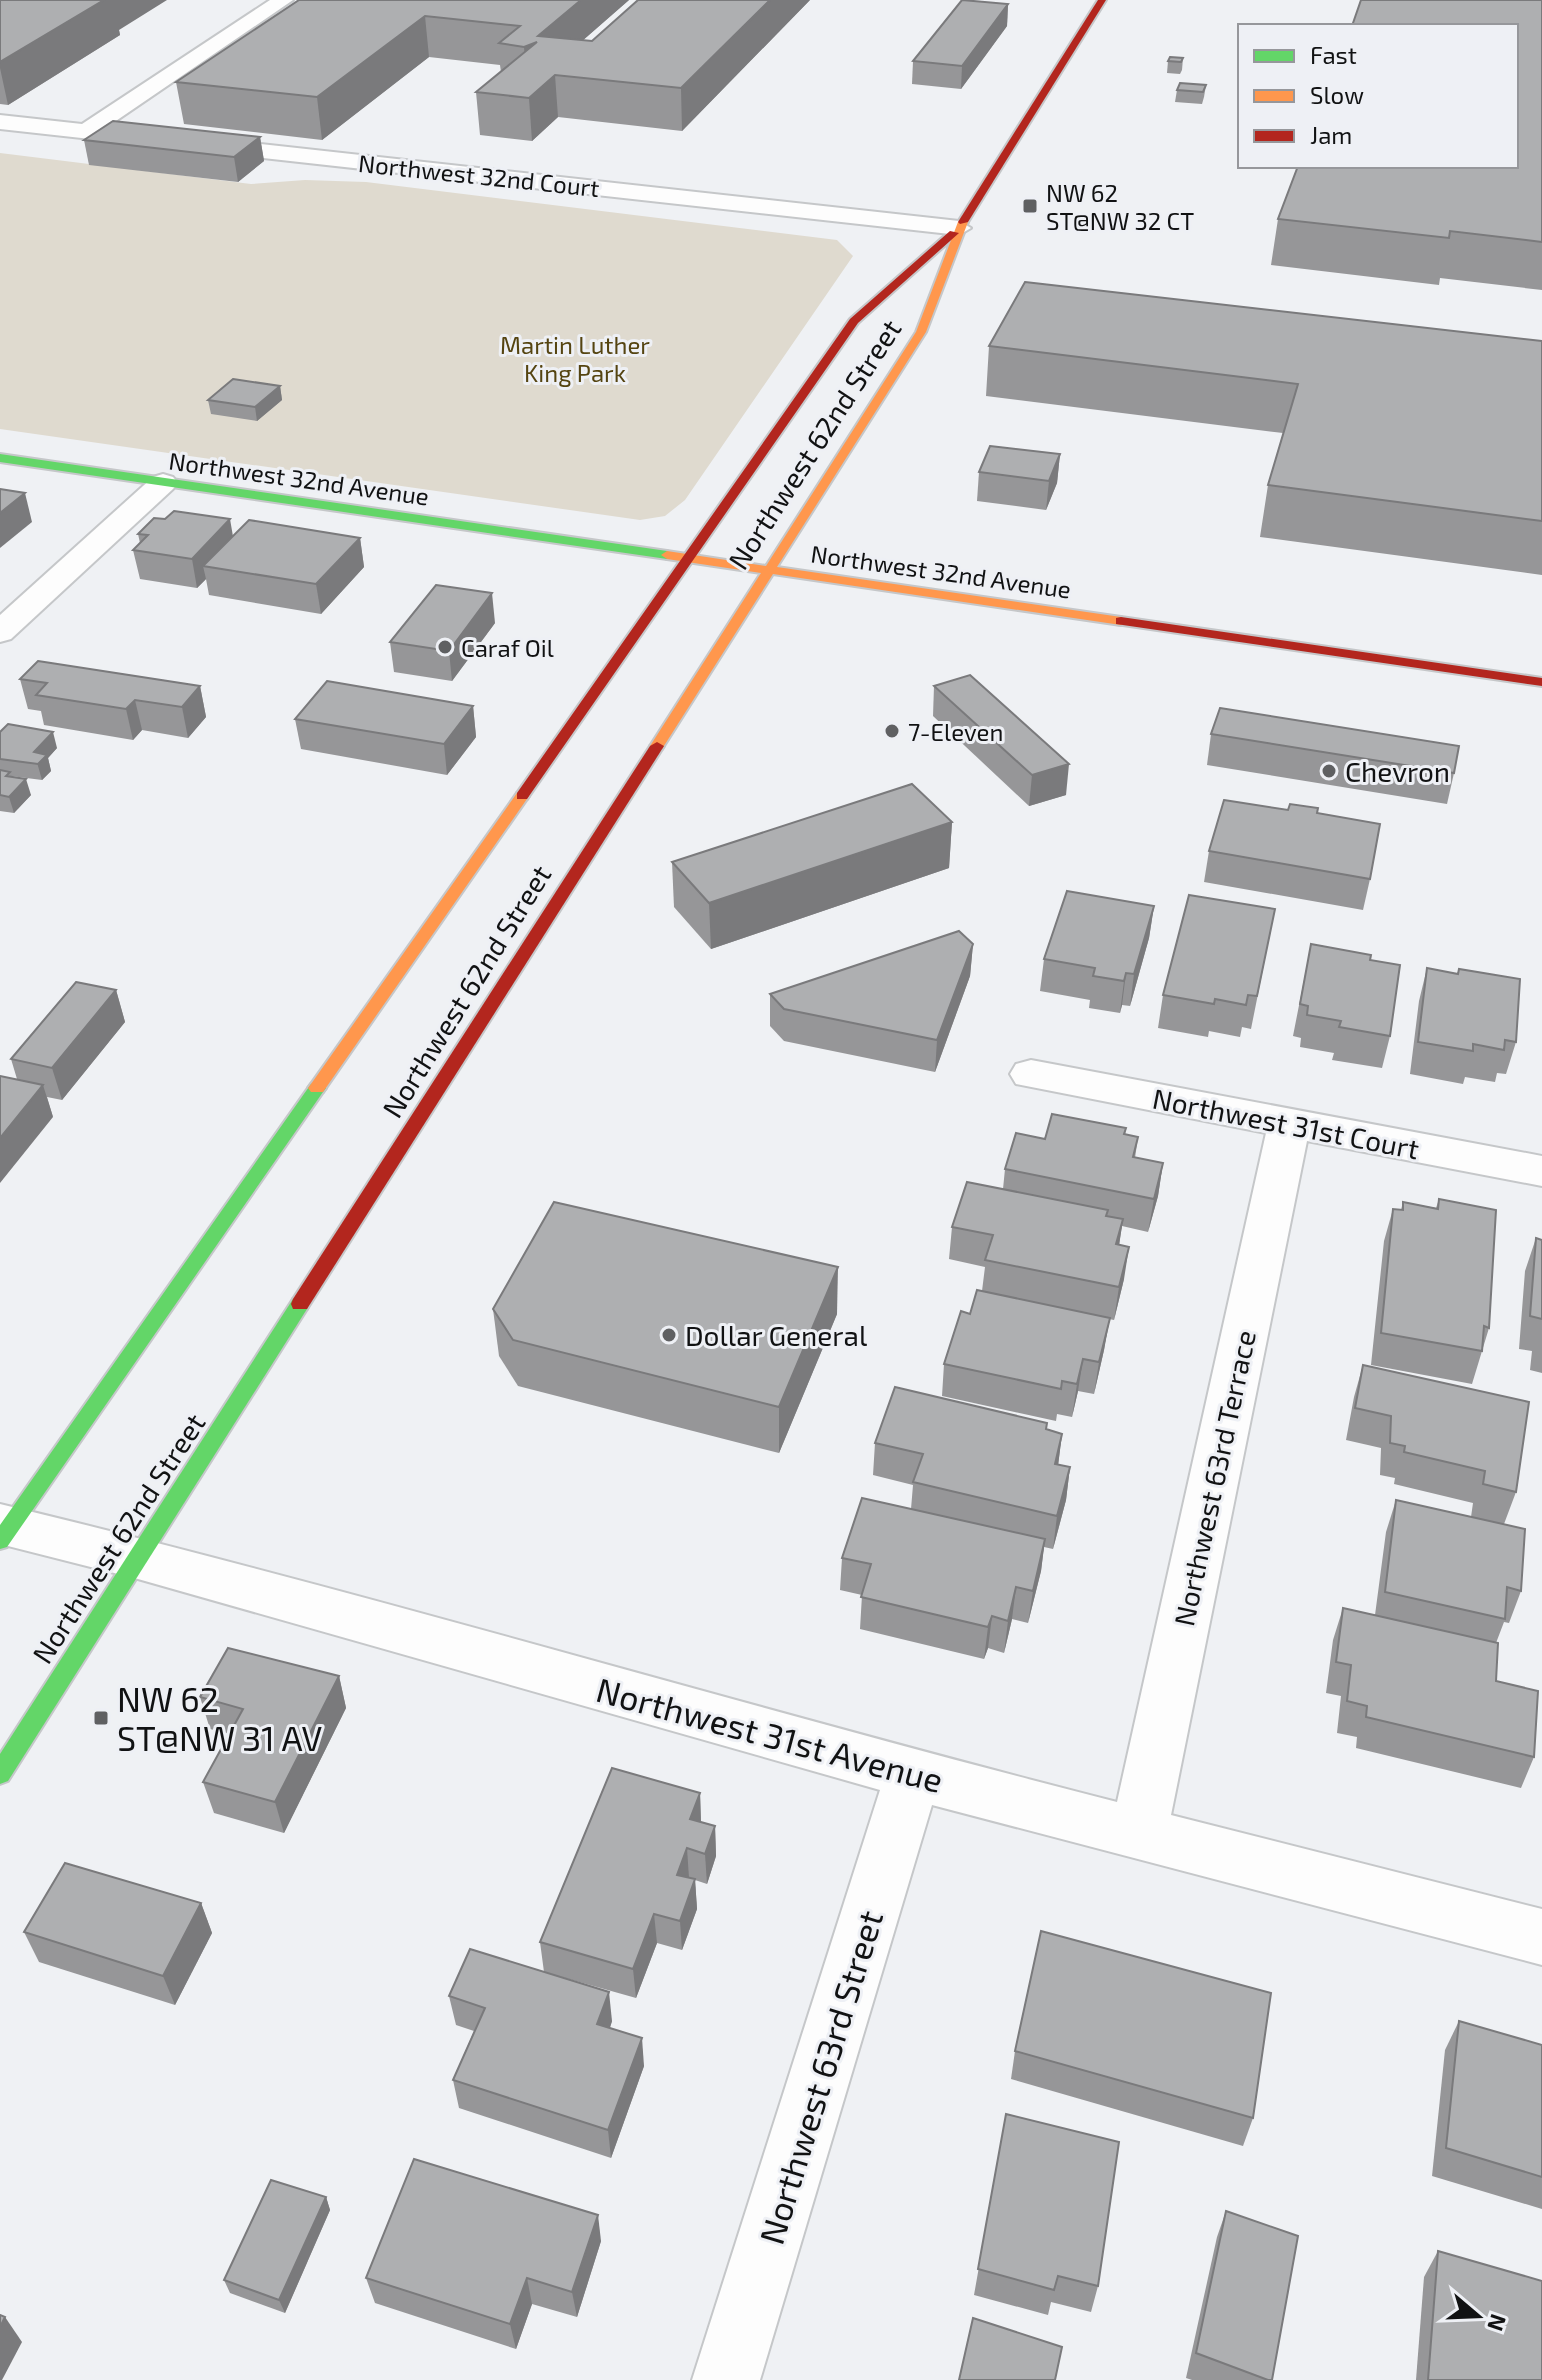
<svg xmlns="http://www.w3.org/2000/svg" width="1542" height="2380" viewBox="0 0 1542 2380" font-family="'Exo 2',sans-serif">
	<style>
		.green { fill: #dfdacf }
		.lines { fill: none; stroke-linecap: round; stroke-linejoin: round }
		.street-casing { stroke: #c5c7c9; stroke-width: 4 }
		.fast-casing { stroke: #c5c7c9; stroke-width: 4 }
		.slow-casing { stroke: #c5c7c9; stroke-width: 4 }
		.jam-casing { stroke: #c5c7c9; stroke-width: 4 }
		.street { fill: #fdfdfd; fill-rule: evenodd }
		.fast { fill: #63d668; fill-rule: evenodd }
		.slow { fill: #ff974d; fill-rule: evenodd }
		.jam { fill: #b3261e; fill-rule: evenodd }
		.wall { fill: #969698 }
		.shaded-wall { fill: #7a7a7c }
		.building { fill: #aeafb1; stroke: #7a7a7c; stroke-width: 2 }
		.poi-dot { fill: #5f6062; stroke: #eef0f5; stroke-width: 3 }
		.labels { text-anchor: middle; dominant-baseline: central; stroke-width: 6; stroke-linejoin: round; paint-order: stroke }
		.far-street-label { font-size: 24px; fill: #111213; stroke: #eef0f5 }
		.far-poi-label { font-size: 24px; fill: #111213; stroke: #eef0f5; text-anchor: start }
		.far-park-label { font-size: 24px; fill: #541; stroke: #eef0f5 }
		.street-label { font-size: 28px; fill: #111213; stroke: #eef0f5 }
		.poi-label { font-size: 28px; fill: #111213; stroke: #eef0f5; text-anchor: start }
		.near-poi-label { font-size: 34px; fill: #111213; stroke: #eef0f5; text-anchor: start }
		.near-street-label { font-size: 34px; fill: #111213; stroke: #eef0f5 }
	</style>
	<rect width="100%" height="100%" fill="#eff1f4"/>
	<!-- green -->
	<polygon class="green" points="0,153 251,184 305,180 366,182 837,240 853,256 685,500 665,516 640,520 0,429"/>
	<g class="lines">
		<!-- street casing -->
		<g class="street-casing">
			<g id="street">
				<polygon points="270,0 293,0 107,127 959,221 971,228 959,235 0,129 0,115 82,124"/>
				<polygon points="163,474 173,477 178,483 173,489 11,639 0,642 0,615 153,477"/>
				<path d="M1031,1060L1542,1156V1186L1307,1141L1171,1815L1542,1909V1965L932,1805L760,2380H692L880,1790L138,1579L0,1544V1504C375,1594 744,1707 1117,1802L1266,1133L1016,1084L1010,1074L1016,1064Z"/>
			</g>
		</g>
		<!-- fast casing -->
		<g class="fast-casing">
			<g id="fast">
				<polygon points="0,454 667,551 673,555 667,559 0,462"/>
				<polygon points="317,1082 326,1088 323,1092 7,1547 0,1549 0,1525 311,1084"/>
				<polygon points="300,1297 307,1299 309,1304 307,1309 8,1781 0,1784 0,1754 293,1299"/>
			</g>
		</g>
		<!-- slow casing -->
		<g class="slow-casing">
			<g id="slow">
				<polygon points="963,219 968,222 926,332 777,567 1121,617 1128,621 1121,625 773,574 662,749 652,749 650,746 761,573 667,559 661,555 667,551 766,566 916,332 958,222"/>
				<polygon points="522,792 529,796 323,1092 311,1092 308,1088 311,1084 517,793"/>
			</g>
		</g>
		<!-- jam casing -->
		<g class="jam-casing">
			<g id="jam">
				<polygon points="1098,0 1106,0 968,222 960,224 958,222"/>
				<polygon points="950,231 959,233 858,323 527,799 517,799 517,793 850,319"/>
				<polygon points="1121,617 1542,678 1542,686 1116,624 1116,618"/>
				<polygon points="657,742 664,746 307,1309 293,1309 291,1304 293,1299 650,746"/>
			</g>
		</g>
		<!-- street -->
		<use href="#street" class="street"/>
		<!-- fast -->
		<use href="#fast" class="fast"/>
		<!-- slow -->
		<use href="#slow" class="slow"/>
		<!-- jam -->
		<use href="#jam" class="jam"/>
	</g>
	<!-- wall -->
	<g class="wall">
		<polygon points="0,0 119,30 120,35 8,105 0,104"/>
		<polygon points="299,0 629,0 583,40 592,41 810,0 682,131 558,117 532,141 480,135 476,92 501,72 500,65 429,57 322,140 184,124 176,82"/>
		<polygon points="1542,0 1542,290 1440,278 1439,285 1271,265 1278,219"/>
		<polygon points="1008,4 1007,26 961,89 912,84 913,61"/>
		<polygon points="1183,58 1182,70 1180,74 1167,73 1168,61"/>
		<polygon points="1206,85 1204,97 1202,104 1175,102 1177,90"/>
		<polygon points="260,137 264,161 238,182 89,165 84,140"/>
		<polygon points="1542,341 1542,575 1260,537 1268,485 1283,433 986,396 989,346"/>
		<polygon points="280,386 282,400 257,421 211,414 208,400"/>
		<polygon points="1060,454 1057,483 1046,510 977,501 979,472"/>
		<polygon points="138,534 360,538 364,567 321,614 209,595 206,579 197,588 140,579 133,550 140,543"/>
		<polygon points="495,623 452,681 394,672 390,642"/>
		<polygon points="20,679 200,686 206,717 188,738 142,730 133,740 44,725 41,711 28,709"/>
		<polygon points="934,686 1066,795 1029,806 933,716"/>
		<polygon points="473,706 476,737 447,775 301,749 295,719"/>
		<polygon points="0,732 57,748 48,758 51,771 42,780 11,776 31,795 14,813 0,811"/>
		<polygon points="1211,734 1454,773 1447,804 1207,765"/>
		<polygon points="1288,810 1317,813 1370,879 1363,910 1204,882 1209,851"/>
		<polygon points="952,822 949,868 711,949 674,907 672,862"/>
		<polygon points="1154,906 1149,938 1130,1006 1122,1005 1120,1013 1089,1008 1090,1000 1040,991 1044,959"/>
		<polygon points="1275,909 1251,1029 1242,1027 1240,1037 1209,1031 1208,1037 1158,1028 1163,995"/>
		<polygon points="973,944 970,976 935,1072 784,1041 770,1026 770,994"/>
		<polygon points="1311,944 1370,960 1390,1036 1382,1068 1332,1060 1334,1053 1300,1047 1301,1038 1293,1036"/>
		<polygon points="1427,968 1516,1042 1506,1074 1497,1073 1495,1082 1465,1077 1463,1084 1410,1074 1419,1001"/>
		<polygon points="116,990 125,1022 62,1100 47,1097 53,1117 17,1079 11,1059"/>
		<polygon points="1126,1128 1125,1135 1138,1137 1135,1158 1163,1163 1158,1196 1148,1232 1122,1226 1119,1245 1124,1279 1114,1320 1109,1319 1104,1350 1094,1394 1078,1391 1072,1417 1057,1414 1056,1421 942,1396 944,1364 982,1291 985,1267 949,1259 952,1227 1003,1189 1005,1169 1045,1139"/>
		<polygon points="1439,1199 1489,1328 1472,1384 1371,1365 1384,1241 1393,1209 1401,1210 1403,1202 1436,1208"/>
		<polygon points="1536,1238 1542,1240 1542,1373 1530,1370 1532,1351 1519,1349 1525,1271"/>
		<polygon points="493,1309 837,1314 779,1453 518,1386 499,1356"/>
		<polygon points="1363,1365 1516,1492 1504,1524 1471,1517 1473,1503 1394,1484 1395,1478 1380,1475 1381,1448 1346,1440 1354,1397"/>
		<polygon points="1046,1429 1062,1434 1058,1465 1070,1467 1066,1500 1053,1549 1044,1547 1041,1571 1028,1623 1012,1619 1004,1653 988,1648 984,1659 860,1629 862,1595 840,1590 842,1558 911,1509 913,1485 873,1475 875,1443"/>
		<polygon points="1396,1500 1521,1591 1509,1623 1504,1622 1496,1643 1496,1681 1534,1757 1521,1788 1356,1748 1357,1737 1337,1733 1341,1696 1326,1693 1333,1640 1343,1608 1375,1615 1386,1532"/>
		<polygon points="339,1676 346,1708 284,1833 214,1813 203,1782 230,1734 210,1729 200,1697"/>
		<polygon points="700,1793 701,1822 715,1826 716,1856 707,1884 695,1880 697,1909 682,1950 657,1943 636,1998 544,1972 540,1942"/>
		<polygon points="201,1903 212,1933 175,2005 39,1962 24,1932"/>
		<polygon points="449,1996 612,2021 610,2028 644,2066 611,2158 459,2108 453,2080 474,2031 456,2025"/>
		<polygon points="1459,2021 1542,2045 1542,2209 1432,2176 1445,2050"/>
		<polygon points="1015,2051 1253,2118 1243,2146 1011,2079"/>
		<polygon points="1006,2114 1098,2286 1091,2312 1051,2302 1048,2315 974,2295"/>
		<polygon points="326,2197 330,2210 285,2313 230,2293 224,2280"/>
		<polygon points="1226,2211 1272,2380 1192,2380 1186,2378 1217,2237"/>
		<polygon points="601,2241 577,2317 532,2304 516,2349 375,2303 366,2278"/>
		<polygon points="1438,2251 1542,2380 1416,2380 1424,2277"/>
	</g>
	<!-- shaded-wall -->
	<g class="shaded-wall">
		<polygon points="104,0 167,0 119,30 120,35 8,105 0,68 0,62"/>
		<polygon points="581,0 629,0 541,77 538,36"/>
		<polygon points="770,0 810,0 682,131 681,88"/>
		<polygon points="1008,4 1007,26 961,89 962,66"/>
		<polygon points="425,16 429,57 322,140 317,97"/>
		<polygon points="537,42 527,88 524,47"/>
		<polygon points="555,75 558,117 532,141 529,98"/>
		<polygon points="260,137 264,161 238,182 234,157"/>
		<polygon points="280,386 282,400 257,421 255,407"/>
		<polygon points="1060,454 1057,483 1046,510 1049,481"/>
		<polygon points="25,493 32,522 0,548 0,513"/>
		<polygon points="230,519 235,548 203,566 206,579 197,588 192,559"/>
		<polygon points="360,538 364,567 321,614 316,584"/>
		<polygon points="492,593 495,623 452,681 449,651"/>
		<polygon points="200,686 206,717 188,738 182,707"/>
		<polygon points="135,700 142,730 133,740 126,709"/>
		<polygon points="473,706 476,737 447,775 444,744"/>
		<polygon points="53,732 57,748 48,758 51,771 42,780 34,752"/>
		<polygon points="1069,764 1066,795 1029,806 1032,775"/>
		<polygon points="26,779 31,795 14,813 9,797"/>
		<polygon points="952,822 949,868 711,949 709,903"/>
		<polygon points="1154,906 1149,938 1130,1006 1134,974"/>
		<polygon points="973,944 970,976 935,1072 937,1040"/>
		<polygon points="1126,973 1122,1005 1120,1013 1124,981"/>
		<polygon points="116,990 125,1022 62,1100 52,1068"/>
		<polygon points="43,1085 53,1117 0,1183 0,1138"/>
		<polygon points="1163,1163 1158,1196 1148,1232 1154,1199"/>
		<polygon points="1123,1219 1118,1252 1116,1244"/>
		<polygon points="1129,1247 1124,1279 1114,1320 1119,1287"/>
		<polygon points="838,1267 837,1314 779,1453 779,1407"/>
		<polygon points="1110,1318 1104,1350 1094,1394 1099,1362"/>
		<polygon points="1083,1359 1078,1391 1072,1417 1077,1384"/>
		<polygon points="1062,1434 1058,1466 1055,1464"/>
		<polygon points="1070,1467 1066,1500 1053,1549 1057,1516"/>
		<polygon points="1045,1539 1041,1571 1028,1623 1033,1591"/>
		<polygon points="1016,1587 1012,1619 1004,1653 1008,1621"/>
		<polygon points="992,1616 988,1648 984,1659 988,1627"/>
		<polygon points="339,1676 346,1708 284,1833 275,1802"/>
		<polygon points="700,1793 701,1824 690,1819"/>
		<polygon points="715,1826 716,1856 707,1884 705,1854"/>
		<polygon points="687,1848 689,1878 677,1875"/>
		<polygon points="695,1879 697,1909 682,1950 680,1921"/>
		<polygon points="201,1903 212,1933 175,2005 163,1976"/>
		<polygon points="654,1914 657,1943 636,1998 633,1969"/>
		<polygon points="609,1992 612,2021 601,2053 597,2024"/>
		<polygon points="642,2038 644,2066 611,2158 608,2130"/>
		<polygon points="326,2197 330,2210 285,2313 279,2300"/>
		<polygon points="598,2215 601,2241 577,2317 572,2292"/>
		<polygon points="527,2278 532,2304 516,2349 510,2324"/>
		<polygon points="5,2317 22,2342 2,2380 0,2380 0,2327"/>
	</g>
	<!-- building -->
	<g class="building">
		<polygon points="0,0 104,0 0,62"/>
		<polygon points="299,0 581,0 538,36 592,41 638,0 770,0 681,88 555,75 529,98 476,92 537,42 524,47 499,43 520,26 425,16 317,97 176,82"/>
		<polygon points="962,0 1008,4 962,66 913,61"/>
		<polygon points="1361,0 1542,0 1542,242 1450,231 1449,238 1278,219 1298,166 1516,166 1516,26 1352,26"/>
		<polygon points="1170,57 1183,58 1181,62 1168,61"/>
		<polygon points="1180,83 1206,85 1203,92 1177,90"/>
		<polygon points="113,121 260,137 234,157 84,140"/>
		<polygon points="1025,282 1542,341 1542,521 1268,485 1298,384 989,346"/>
		<polygon points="233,379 280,386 255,407 208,400"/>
		<polygon points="990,446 1060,454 1049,481 979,472"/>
		<polygon points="0,489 25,493 0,513"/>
		<polygon points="174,511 230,519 192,559 133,550 148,535 138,534 154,518 165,519"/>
		<polygon points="249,520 360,538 316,584 203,566"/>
		<polygon points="436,585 492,593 449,651 390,642"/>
		<polygon points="38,661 200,686 182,707 135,700 126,709 36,695 47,683 20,679"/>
		<polygon points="970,675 1069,764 1032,775 934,686"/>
		<polygon points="327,681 473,706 444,744 295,719"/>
		<polygon points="1220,708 1459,746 1454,773 1211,734"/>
		<polygon points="8,724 53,732 34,752 47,755 38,764 0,759 0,732"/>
		<polygon points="0,770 10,772 6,776 26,779 9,797 0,795"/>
		<polygon points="912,784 952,822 709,903 672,862"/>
		<polygon points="1224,800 1288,810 1290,804 1318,808 1317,813 1380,824 1370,879 1209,851"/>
		<polygon points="1067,891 1154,906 1134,974 1126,973 1124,981 1093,976 1095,968 1044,959"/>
		<polygon points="1189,895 1275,909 1257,996 1248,995 1246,1005 1215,999 1214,1004 1163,995"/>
		<polygon points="959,931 973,944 937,1040 784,1009 770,994"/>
		<polygon points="1311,944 1371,955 1370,960 1400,965 1390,1036 1339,1027 1341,1021 1307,1015 1308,1006 1300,1004"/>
		<polygon points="1427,968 1458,974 1459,969 1520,979 1516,1042 1505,1040 1504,1050 1473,1044 1473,1051 1418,1042"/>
		<polygon points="76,982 116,990 52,1068 11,1059"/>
		<polygon points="0,1076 43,1085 0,1138"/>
		<polygon points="1052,1114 1126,1128 1124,1134 1138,1137 1133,1157 1163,1163 1154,1199 1005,1169 1016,1133 1045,1139"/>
		<polygon points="967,1182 1108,1210 1106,1216 1123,1219 1116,1244 1129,1247 1119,1287 985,1260 993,1235 952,1227"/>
		<polygon points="1439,1199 1496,1210 1489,1328 1484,1326 1482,1351 1381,1333 1393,1209 1403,1210 1403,1202 1438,1209"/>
		<polygon points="554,1202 838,1267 779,1407 513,1340 493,1309"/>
		<polygon points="1536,1238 1542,1240 1542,1319 1530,1316"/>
		<polygon points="977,1290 1110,1318 1099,1362 1083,1359 1077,1384 1062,1381 1061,1389 944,1364 961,1311 970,1314"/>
		<polygon points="1363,1365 1529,1402 1516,1492 1483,1484 1485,1471 1404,1452 1405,1446 1390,1443 1391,1416 1355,1408"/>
		<polygon points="895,1387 1047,1423 1046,1429 1062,1434 1055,1464 1070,1467 1057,1516 913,1482 923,1454 875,1443"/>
		<polygon points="862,1498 1045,1539 1033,1591 1016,1587 1008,1621 992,1616 988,1627 861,1597 871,1564 842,1558"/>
		<polygon points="1396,1500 1525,1529 1521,1591 1507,1587 1505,1619 1385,1592"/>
		<polygon points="1343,1608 1498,1643 1496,1681 1538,1691 1534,1757 1366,1717 1367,1706 1347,1701 1351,1665 1336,1662"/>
		<polygon points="228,1648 339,1676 275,1802 203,1782 243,1709 200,1697"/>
		<polygon points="612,1768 700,1793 690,1819 715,1826 705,1854 687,1848 677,1875 695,1879 680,1921 654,1914 633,1969 540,1942"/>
		<polygon points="65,1863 201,1903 163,1976 24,1932"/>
		<polygon points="1041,1931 1271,1993 1253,2118 1015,2051"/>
		<polygon points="470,1949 609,1992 597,2024 642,2038 608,2130 453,2080 485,2008 449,1996"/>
		<polygon points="1459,2021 1542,2045 1542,2177 1446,2148"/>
		<polygon points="1006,2114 1119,2142 1098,2286 1058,2276 1054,2290 978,2269"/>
		<polygon points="414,2159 598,2215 572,2292 527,2278 510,2324 366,2278"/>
		<polygon points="271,2180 326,2197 279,2300 224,2280"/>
		<polygon points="1226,2211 1298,2236 1272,2380 1268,2380 1196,2353"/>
		<polygon points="1438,2251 1542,2281 1542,2380 1428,2380"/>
		<polygon points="0,2315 5,2317 0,2327"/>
		<polygon points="973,2318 1062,2347 1055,2380 959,2380"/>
	</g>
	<!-- markers -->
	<g class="poi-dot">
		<rect x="1022" y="198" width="16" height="16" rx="4"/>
		<circle cx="445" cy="647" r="8"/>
		<circle cx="892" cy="731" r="8"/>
		<circle cx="1329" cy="771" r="8"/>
		<circle cx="669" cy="1335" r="8"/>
		<rect x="93" y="1710" width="16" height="16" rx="4"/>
	</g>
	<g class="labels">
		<!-- far-street labels -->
		<g class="far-street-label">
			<text transform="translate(479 175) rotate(6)">Northwest 32nd Court</text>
			<text transform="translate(299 478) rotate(8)">Northwest 32nd Avenue</text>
			<text transform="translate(941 571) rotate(8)">Northwest 32nd Avenue</text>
		</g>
		<!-- far-poi labels -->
		<g class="far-poi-label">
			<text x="1046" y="192">NW 62<tspan x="1046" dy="28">ST@NW 32 CT</tspan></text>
			<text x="461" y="647">Caraf Oil</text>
			<text x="908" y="731">7-Eleven</text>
		</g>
		<!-- far-park labels -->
		<g class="far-park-label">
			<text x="575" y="344">Martin Luther<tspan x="575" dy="28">King Park</tspan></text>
		</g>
		<!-- street labels -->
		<g class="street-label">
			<text transform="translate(814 444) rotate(-57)">Northwest 62nd Street</text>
			<text transform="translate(466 991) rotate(-58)">Northwest 62nd Street</text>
			<text transform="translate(1286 1123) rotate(11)">Northwest 31st Court</text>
			<text transform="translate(1214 1478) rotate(-78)">Northwest 63rd Terrace</text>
			<text transform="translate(118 1538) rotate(-57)">Northwest 62nd Street</text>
		</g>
		<!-- poi labels -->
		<g class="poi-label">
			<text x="1345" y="771">Chevron</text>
			<text x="685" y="1335">Dollar General</text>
		</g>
		<!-- near-poi labels -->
		<g class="near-poi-label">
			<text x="117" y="1698">NW 62<tspan x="117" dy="39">ST@NW 31 AV</tspan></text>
		</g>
		<!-- near-street labels -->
		<g class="near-street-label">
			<text transform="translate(770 1734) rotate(15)">Northwest 31st Avenue</text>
			<text transform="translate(820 2077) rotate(-73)">Northwest 63rd Street</text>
		</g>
	</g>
	<!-- legend -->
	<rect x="1238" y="24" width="280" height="144" fill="#eef0f5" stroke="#96979b" stroke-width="2"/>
	<rect x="1254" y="50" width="40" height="12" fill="#63d668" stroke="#96979b" stroke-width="2"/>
	<text x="1310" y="64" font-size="24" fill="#111213">Fast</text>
	<rect x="1254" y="90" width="40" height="12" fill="#ff974d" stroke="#96979b" stroke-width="2"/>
	<text x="1310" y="104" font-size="24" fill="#111213">Slow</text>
	<rect x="1254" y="130" width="40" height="12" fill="#b3261e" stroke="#96979b" stroke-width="2"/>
	<text x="1310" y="144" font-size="24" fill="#111213">Jam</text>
	<!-- north arrow -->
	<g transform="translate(1478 2316) rotate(109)" stroke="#eef0f5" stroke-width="6" paint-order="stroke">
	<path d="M0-6L14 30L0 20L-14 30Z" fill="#111213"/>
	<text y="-12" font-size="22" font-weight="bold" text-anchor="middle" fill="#111213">N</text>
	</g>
</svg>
